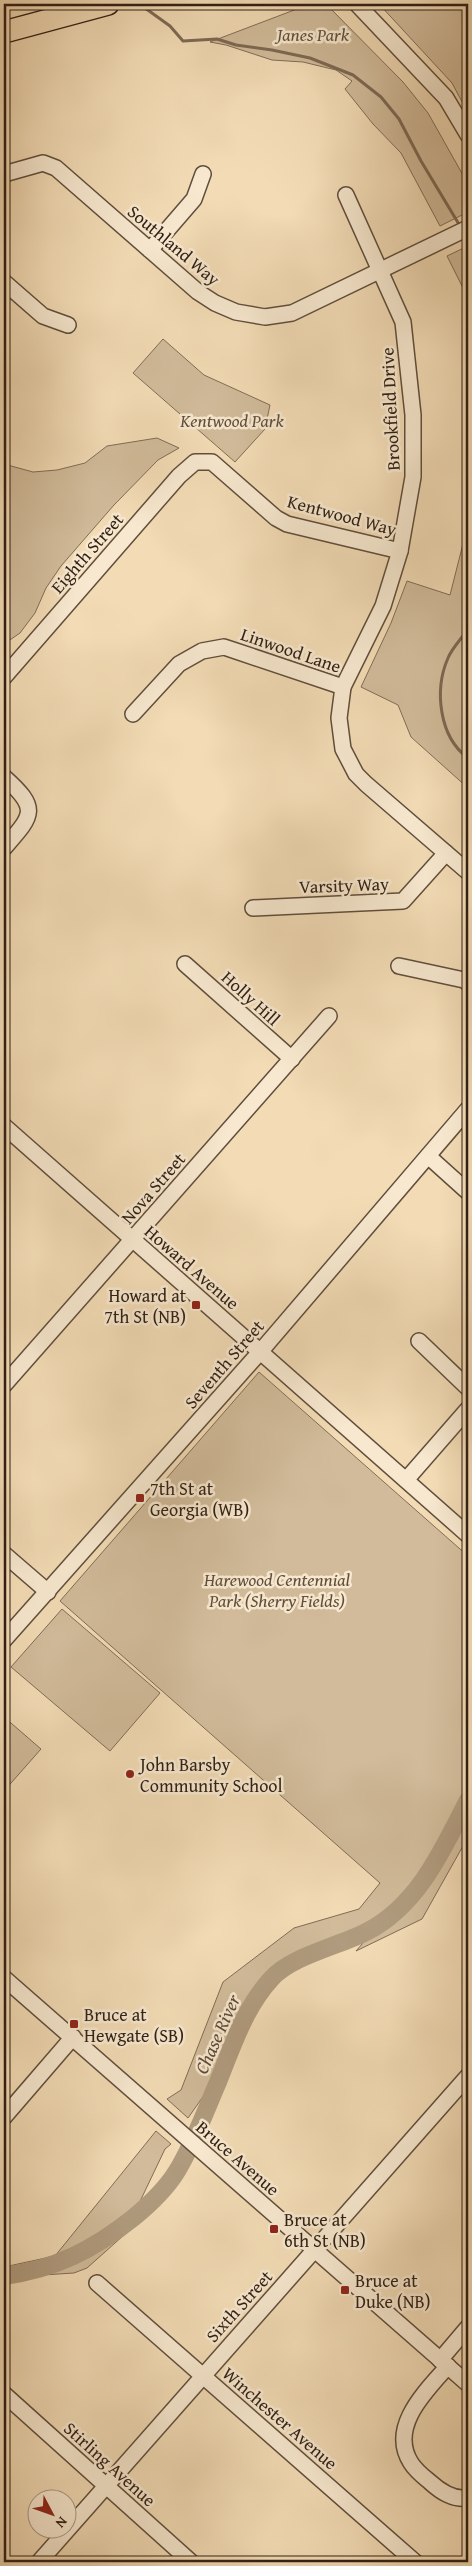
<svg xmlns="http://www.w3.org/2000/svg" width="472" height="2566" viewBox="0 0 472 2566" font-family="'Gentium Book Plus',serif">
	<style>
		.green { fill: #d1bb9a; stroke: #806d57 }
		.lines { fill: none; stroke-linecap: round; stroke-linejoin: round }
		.stream { stroke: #7d6954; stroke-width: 3 }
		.river { stroke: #b09b7e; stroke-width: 18 }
		.minor-casing { stroke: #604e3c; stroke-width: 18 }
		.highway-casing { stroke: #301f14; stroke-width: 24 }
		.minor { stroke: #f7e8cf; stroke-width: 15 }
		.highway { stroke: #f2dbb5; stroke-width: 21 }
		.poi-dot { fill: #8f2418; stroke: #f7e8cf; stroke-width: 2 }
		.labels { text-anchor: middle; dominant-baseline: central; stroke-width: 5; stroke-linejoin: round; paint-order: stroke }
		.park-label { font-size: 18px; font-style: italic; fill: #604e3c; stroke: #f7e8cf }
		.street-label { font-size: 18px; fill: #301f14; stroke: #f7e8cf }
		.poi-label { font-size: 18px; fill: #301f14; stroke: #f7e8cf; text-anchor: start }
		.water-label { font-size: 19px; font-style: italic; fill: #5d4a39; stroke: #f7e8cf }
	</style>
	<rect width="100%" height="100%" fill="#f2dbb5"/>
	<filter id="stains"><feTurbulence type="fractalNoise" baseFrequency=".004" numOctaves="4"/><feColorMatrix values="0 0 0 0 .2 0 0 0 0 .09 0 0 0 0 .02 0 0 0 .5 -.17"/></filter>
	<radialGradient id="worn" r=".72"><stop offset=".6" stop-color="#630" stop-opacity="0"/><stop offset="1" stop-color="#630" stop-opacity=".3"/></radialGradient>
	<!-- green -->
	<g class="green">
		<polygon points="310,4 326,4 403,82 428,113 468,184 468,212 440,226 401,153 373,124 345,89 352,81 336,70 303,62 272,60 226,45 210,42"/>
		<polygon points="379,4 468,4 468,113 452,83"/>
		<polygon points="468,246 468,320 464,290 447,256"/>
		<polygon points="163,339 204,375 270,405 265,429 235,462 133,373"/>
		<polygon points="157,438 179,448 158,460 114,505 61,566 46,588 35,613 20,633 4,644 4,464 33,472 57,470 85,463 107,446"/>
		<polygon points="468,524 468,788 411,737 398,705 361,687 391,623 407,581 450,595"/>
		<polygon points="259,1372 468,1556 468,1837 422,1919 356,1951 370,1935 285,1970 245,2005 230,2032 221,2071 188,2118 167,2099 181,2090 223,1982 294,1928 359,1909 380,1883 60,1601"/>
		<polygon points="62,1609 160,1693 110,1751 11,1667"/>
		<polygon points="4,1717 41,1749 4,1791"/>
		<polygon points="156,2131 171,2144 165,2149 124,2235 87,2268 74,2273 27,2276 4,2283 4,2267 55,2256"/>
	</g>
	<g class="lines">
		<!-- stream -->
		<g class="stream">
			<polyline points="122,4 145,8 170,26 183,41 217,39 236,45 272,50 310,58 353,75 381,97 399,119 421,161 460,226"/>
			<polyline points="465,233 468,240"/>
			<path d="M468,629C462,638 452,648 448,658C434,690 439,737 468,758"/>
		</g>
		<!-- river -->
		<path class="river" d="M4,2276C55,2269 93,2250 133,2218C149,2205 166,2189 177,2171C194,2143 205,2112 218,2082C233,2045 244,2009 271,1979C291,1956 339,1946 366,1932C418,1906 443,1849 468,1800"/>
		<!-- minor casing -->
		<g class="minor-casing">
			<g id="minor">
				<polyline points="357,4 446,98 468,135"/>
				<polyline points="4,174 43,163 56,168 198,292 215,303 236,312 265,317 292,313 468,228"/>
				<polyline points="346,195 403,322 413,415 413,477 400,551 383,606 343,687 339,718 343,749 356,774 366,784 468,872"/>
				<polyline points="150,250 194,199 203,174"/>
				<polyline points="4,282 43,316 68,325"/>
				<polyline points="4,677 179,476 195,462 212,462 276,518 287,524 400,551"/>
				<polyline points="133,714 179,664 202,651 224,647 343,687"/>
				<path d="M4,777C40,809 33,815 4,848"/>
				<polyline points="253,908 403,901 446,853"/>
				<polyline points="185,964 292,1059"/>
				<polyline points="399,966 464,980 468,983"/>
				<polyline points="4,1126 468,1535"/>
				<polyline points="428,1156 468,1192"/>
				<polyline points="419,1341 468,1388"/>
				<polyline points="4,1385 329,1016"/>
				<polyline points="406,1480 468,1409"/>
				<polyline points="4,1554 48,1592"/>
				<polyline points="4,1640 260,1352 468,1109"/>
				<polyline points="4,1978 468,2384"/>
				<polyline points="4,2117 73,2037"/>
				<polyline points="97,2283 415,2562"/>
				<polyline points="440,2360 468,2327"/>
				<path d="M448,2366C426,2391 388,2427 411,2463C416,2471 424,2477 430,2482C441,2492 453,2500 468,2498"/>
				<polyline points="4,2394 191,2562"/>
				<polyline points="39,2562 468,2076"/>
			</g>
		</g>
		<!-- highway casing -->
		<g class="highway-casing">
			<polyline id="highway" points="4,32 108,4"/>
		</g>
		<!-- minor -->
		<use href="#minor" class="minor"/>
		<!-- highway -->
		<use href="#highway" class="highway"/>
	</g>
	<!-- markers -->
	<g class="poi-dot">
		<rect x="191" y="1300" width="10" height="10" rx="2.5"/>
		<rect x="135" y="1493" width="10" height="10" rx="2.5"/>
		<circle cx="130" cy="1774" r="5"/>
		<rect x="69" y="2019" width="10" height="10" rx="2.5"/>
		<rect x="269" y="2224" width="10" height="10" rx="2.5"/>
		<rect x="340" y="2285" width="10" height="10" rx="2.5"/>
	</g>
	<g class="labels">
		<!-- park labels -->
		<g class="park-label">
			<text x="313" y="34">Janes Park</text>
			<text x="232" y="420">Kentwood Park</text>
			<text x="277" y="1579">Harewood Centennial<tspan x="277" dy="21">Park (Sherry Fields)</tspan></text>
		</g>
		<!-- street labels -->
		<g class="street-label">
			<text transform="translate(174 245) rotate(40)">Southland Way</text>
			<text transform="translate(390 409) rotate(-93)">Brookfield Drive</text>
			<text transform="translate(342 515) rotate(15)">Kentwood Way</text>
			<text transform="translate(87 553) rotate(-49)">Eighth Street</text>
			<text transform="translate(291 650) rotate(19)">Linwood Lane</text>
			<text transform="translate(344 885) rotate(-2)">Varsity Way</text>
			<text transform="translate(251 998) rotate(42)">Holly Hill</text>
			<text transform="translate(153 1188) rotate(-49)">Nova Street</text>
			<text transform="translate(192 1267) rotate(41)">Howard Avenue</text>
			<text transform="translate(224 1364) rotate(-49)">Seventh Street</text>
			<text transform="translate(238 2158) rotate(41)">Bruce Avenue</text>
			<text transform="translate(239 2306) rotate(-48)">Sixth Street</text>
			<text transform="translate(280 2418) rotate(41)">Winchester Avenue</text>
			<text transform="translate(110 2464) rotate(42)">Stirling Avenue</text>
		</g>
		<!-- poi labels -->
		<g class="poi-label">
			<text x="186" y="1295" text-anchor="end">Howard at<tspan x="186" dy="21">7th St (NB)</tspan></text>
			<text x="150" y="1488">7th St at<tspan x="150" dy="21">Georgia (WB)</tspan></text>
			<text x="140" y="1764">John Barsby<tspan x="140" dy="21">Community School</tspan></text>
			<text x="84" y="2014">Bruce at<tspan x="84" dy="21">Hewgate (SB)</tspan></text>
			<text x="284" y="2219">Bruce at<tspan x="284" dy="21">6th St (NB)</tspan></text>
			<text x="355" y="2280">Bruce at<tspan x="355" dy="21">Duke (NB)</tspan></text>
		</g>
		<!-- water labels -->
		<g class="water-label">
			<text transform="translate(217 2034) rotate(-66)">Chase River</text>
		</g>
	</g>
	<!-- margin -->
	<rect width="472" height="2566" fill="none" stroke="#f2dbb5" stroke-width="20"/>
	<rect x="5" y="5" width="462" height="2556" fill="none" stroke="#301f14" stroke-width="2.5"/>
	<rect x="10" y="10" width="452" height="2546" fill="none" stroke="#301f14"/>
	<!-- north arrow -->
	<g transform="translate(52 2514) rotate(131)"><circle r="24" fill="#f7e8cf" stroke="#a79884"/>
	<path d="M0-4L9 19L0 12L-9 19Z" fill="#8f2418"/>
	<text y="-8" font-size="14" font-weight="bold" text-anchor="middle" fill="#301f14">N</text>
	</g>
	<rect width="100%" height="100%" filter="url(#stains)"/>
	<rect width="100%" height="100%" fill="url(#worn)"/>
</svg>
